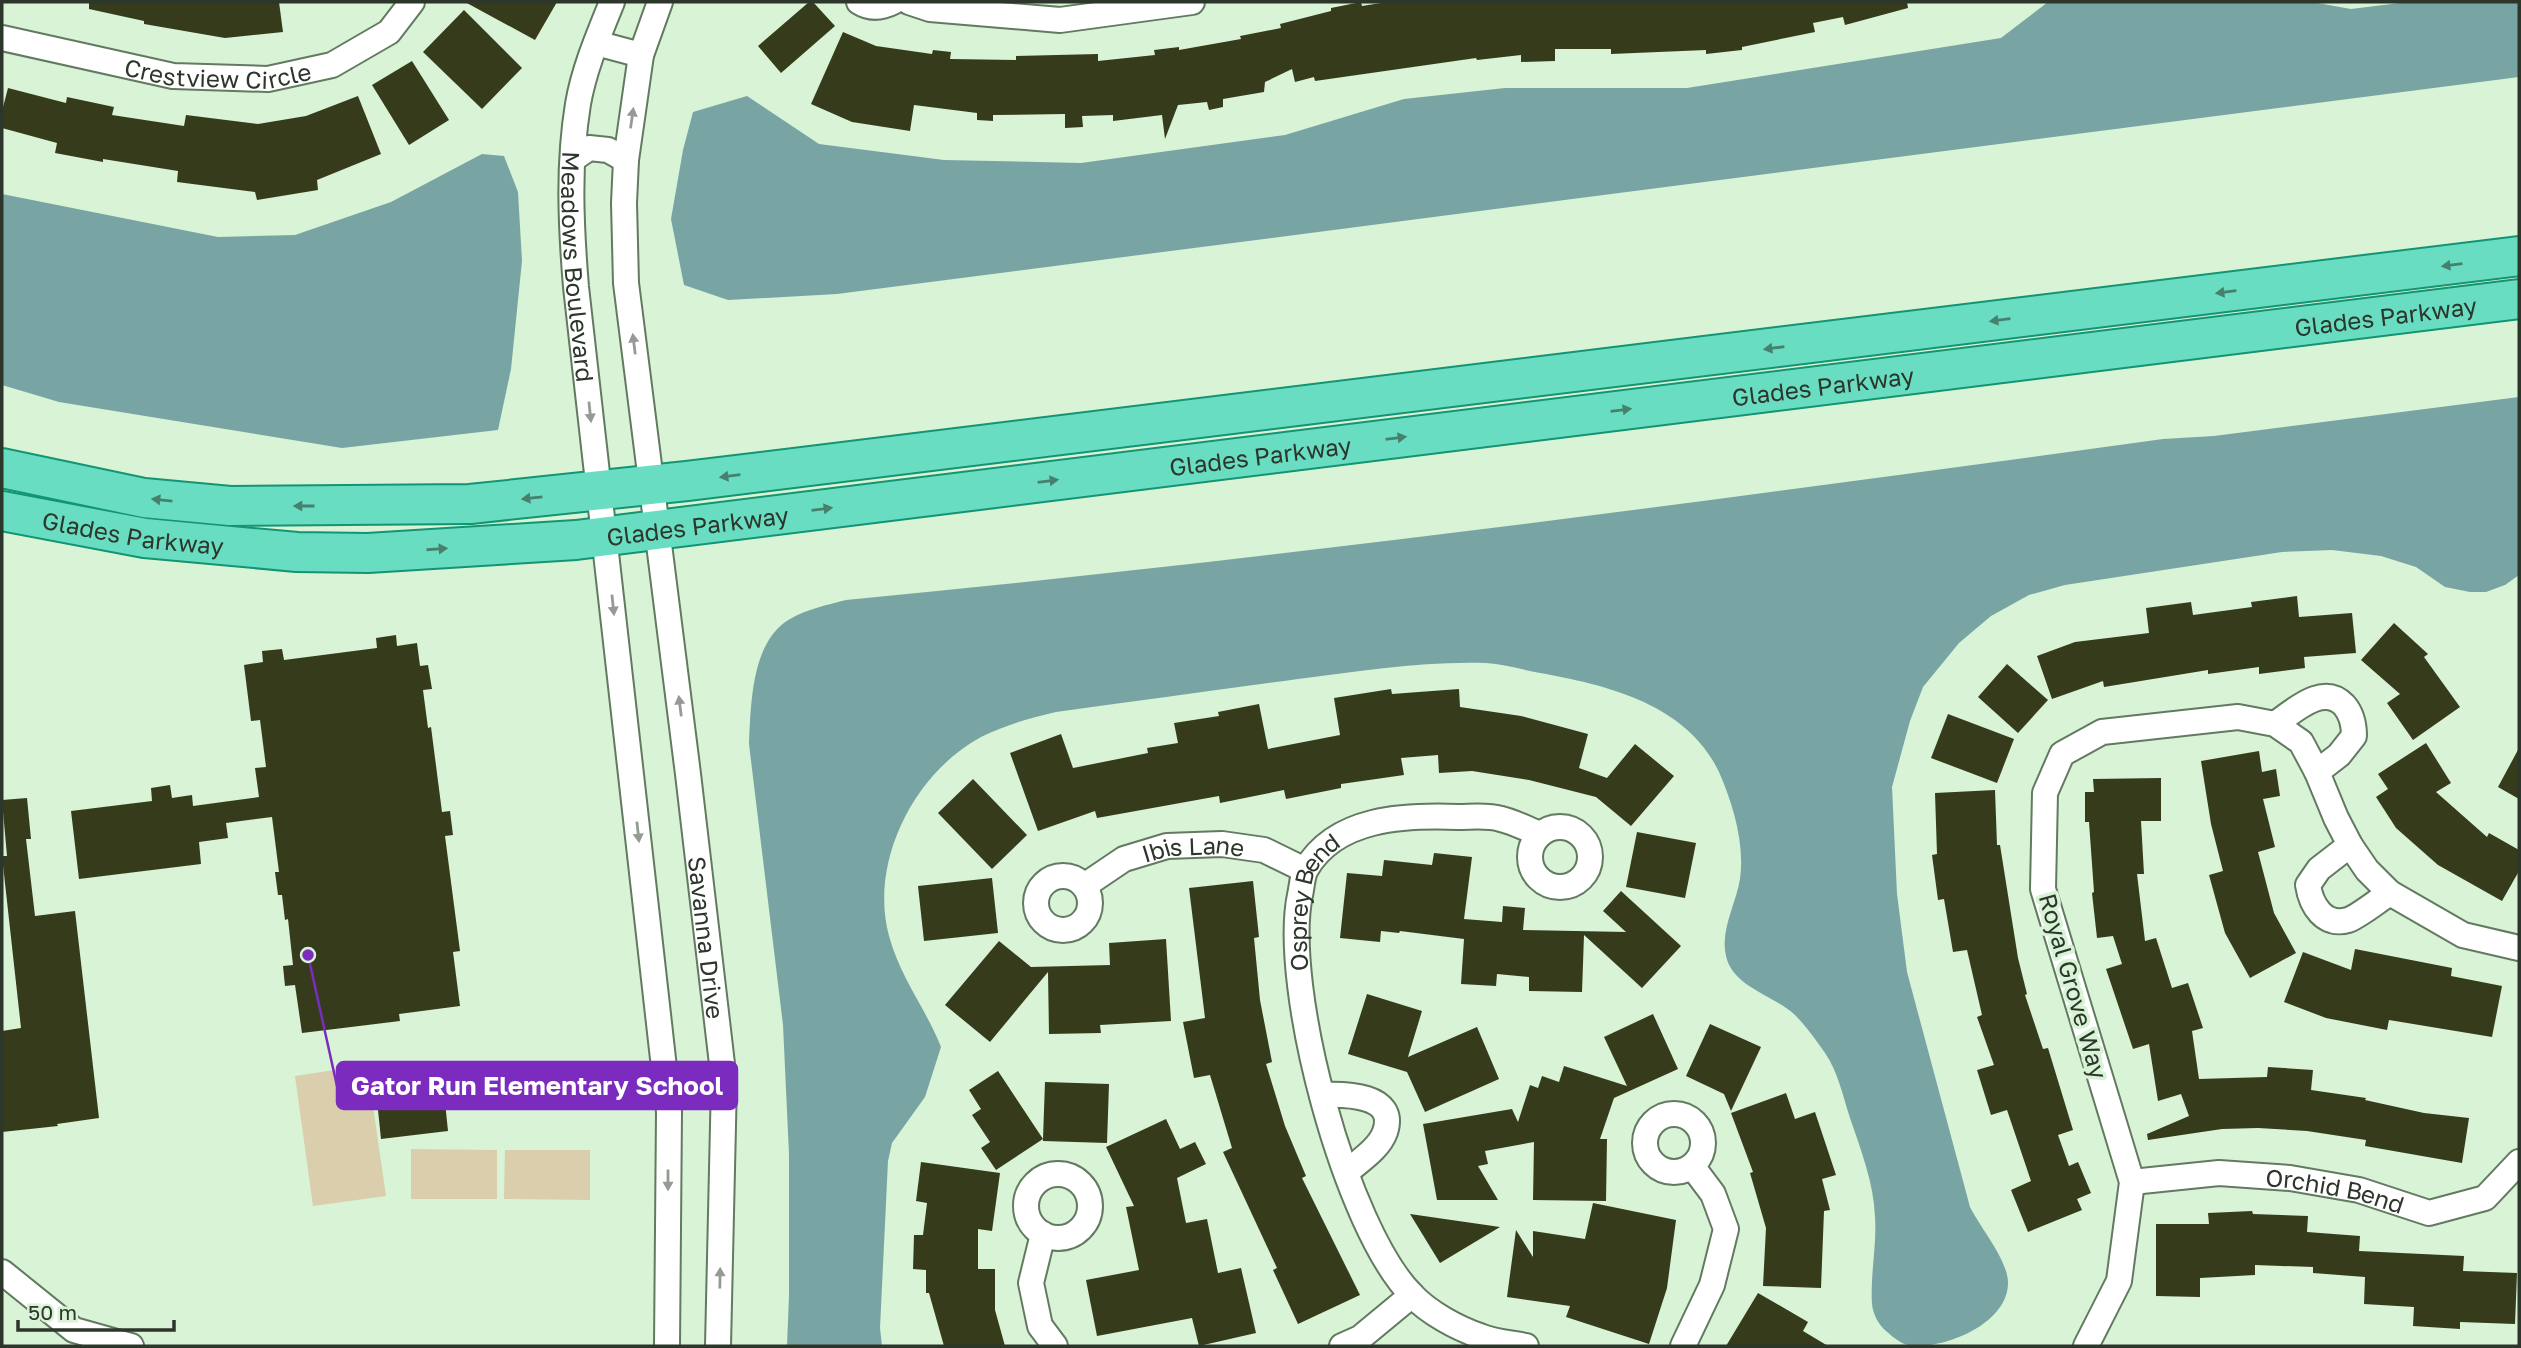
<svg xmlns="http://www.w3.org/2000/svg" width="2521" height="1348" viewBox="0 0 2521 1348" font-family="'Golos Text',sans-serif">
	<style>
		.green { fill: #daceac }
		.water { fill: #78a5a4 }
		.building { fill: #363b1c }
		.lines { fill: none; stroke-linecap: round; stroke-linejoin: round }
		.street-casing { stroke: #627a60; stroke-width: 28 }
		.primary-casing { stroke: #139472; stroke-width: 42 }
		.street { stroke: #fff; stroke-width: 24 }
		.primary { stroke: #69ddc1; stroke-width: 38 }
		.oneway { fill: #969a95 }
		.oneway2 { fill: #47816e }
		.labels { text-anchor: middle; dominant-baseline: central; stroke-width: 7; stroke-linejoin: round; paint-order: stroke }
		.street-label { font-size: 24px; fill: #2c362b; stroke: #d8f3d5 }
		.leader { fill: none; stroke: #7b2cbf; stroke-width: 2.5 }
		.callout-dot { fill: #7b2cbf; stroke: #d8f3d5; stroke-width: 2.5 }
		.callout { fill: #7b2cbf; stroke: #7b2cbf; stroke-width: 2.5 }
		.callout-label { font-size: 26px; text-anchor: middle; font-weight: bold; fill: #fff }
	</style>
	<rect width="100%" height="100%" fill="#d8f3d5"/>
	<!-- green -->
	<g class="green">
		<polygon points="367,1065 386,1196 313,1206 295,1076"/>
		<polygon points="411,1149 497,1150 497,1199 411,1199"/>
		<polygon points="505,1150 590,1150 590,1200 504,1199"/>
	</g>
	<!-- water -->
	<g class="water">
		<polygon points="2048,2 2312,2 2351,9 2408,2 2519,2 2519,77 837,294 728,300 684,285 671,219 683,150 693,112 747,96 819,144 944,160 1081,163 1285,135 1404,99 1505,88 1687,88 2001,38"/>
		<polygon points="482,154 504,156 518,192 522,261 511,369 498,430 342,448 59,402 2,385 2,194 218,237 295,235 391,202"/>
		<path d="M2519,397V575L2505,585L2486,592H2470L2445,587L2416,567L2381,556L2332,550L2282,552L2065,585L2029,595L1991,616L1959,643L1923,687L1910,721L1892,787L1897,894L1907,972L1970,1207C1981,1229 2008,1260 2008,1283C2008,1323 1947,1348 1913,1346C1902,1345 1894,1338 1886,1331C1878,1324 1873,1314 1872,1304C1870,1275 1877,1246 1875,1217C1874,1184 1861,1150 1850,1118C1843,1096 1838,1072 1825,1053C1816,1040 1806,1026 1796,1016C1775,995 1733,988 1726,956C1720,930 1736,904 1740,879C1745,844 1733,804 1719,772C1687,704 1607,685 1540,673C1523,670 1504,664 1486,663C1423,661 1360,671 1298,679C1218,690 1137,701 1056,712C1030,718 1005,725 981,737C914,773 869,862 889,936C900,977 926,1009 941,1047L925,1097L892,1143L888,1161L880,1328L882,1346H787L789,1296V1154L783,1025L749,744C751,705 751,641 790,619C807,609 827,605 846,600C1287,558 1725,499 2163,439L2214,436Z"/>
	</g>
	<!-- building -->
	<g class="building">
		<polygon points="89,2 279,2 283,32 225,38 144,24 144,21 89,9"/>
		<polygon points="465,2 557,2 535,40"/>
		<polygon points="809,2 813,2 835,26 781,73 758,46"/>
		<polygon points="1361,2 1362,6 1387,2 1907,2 1908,8 1845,25 1843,17 1813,23 1815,32 1742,47 1742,50 1706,54 1706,50 1611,54 1611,49 1555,49 1555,61 1521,62 1521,55 1477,60 1476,58 1315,81 1314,77 1295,82 1292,69 1265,82 1264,92 1223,99 1223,107 1209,110 1207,102 1178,105 1165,139 1162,115 1113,121 1113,115 1082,116 1083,127 1065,128 1065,114 993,115 993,121 977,120 977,113 914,105 910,131 852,122 811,104 843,32 876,46 932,54 933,50 951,52 950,59 1016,60 1016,56 1098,54 1098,61 1155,55 1154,50 1179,47 1179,50 1241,39 1240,36 1281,28 1280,24 1331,11 1331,8"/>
		<polygon points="464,10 522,68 482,109 423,52"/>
		<polygon points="412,61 449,120 409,145 372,85"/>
		<polygon points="8,88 66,103 67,97 114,107 112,115 184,126 186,115 258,124 306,116 358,96 381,154 317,180 318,190 257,200 255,192 177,182 178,171 103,159 103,162 55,153 57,143 2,128 2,111"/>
		<polygon points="2297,596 2299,617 2352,613 2356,653 2304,657 2305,668 2259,674 2259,667 2208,674 2208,670 2104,687 2103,681 2052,699 2037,656 2075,642 2149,633 2146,608 2191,602 2193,615 2252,607 2251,602"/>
		<polygon points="2394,623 2428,654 2424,657 2460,707 2413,740 2387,703 2400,694 2361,660"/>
		<polygon points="396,635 397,646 417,643 420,666 428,665 432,689 423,690 428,728 431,727 442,812 450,811 453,835 445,836 460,951 453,952 460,1006 399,1014 400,1021 302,1033 295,985 285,986 283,966 293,965 288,919 285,920 282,895 278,895 275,872 279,872 272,817 226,823 228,838 199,842 201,864 79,879 71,811 152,801 151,788 170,785 172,798 192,795 193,806 259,797 255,768 266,767 260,720 251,721 244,665 263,662 262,651 282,649 284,660 377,648 376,638"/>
		<polygon points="2007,664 2048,700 2018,733 1978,697"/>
		<polygon points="1391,689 1392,694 1459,689 1460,707 1521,716 1588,734 1579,768 1607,778 1635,744 1674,776 1631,826 1596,797 1529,780 1472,771 1439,773 1438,755 1401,758 1404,775 1341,784 1341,788 1286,799 1284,790 1220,803 1219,796 1097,818 1095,811 1038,831 1010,753 1061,734 1073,768 1148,753 1147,748 1178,743 1174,723 1219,716 1218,712 1259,704 1268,749 1340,735 1334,698"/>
		<polygon points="1948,714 2014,739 1997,783 1931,758"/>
		<polygon points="2426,743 2451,783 2436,792 2487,837 2489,833 2519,850 2519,871 2502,901 2438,865 2396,828 2376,797 2388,789 2378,774"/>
		<polygon points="2519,748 2519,799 2498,787"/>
		<polygon points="2259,751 2262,772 2276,769 2280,796 2263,799 2275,847 2258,852 2274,913 2296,953 2250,978 2225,933 2209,875 2223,871 2211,824 2201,761"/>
		<polygon points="2161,778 2161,821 2141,821 2144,874 2137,874 2145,941 2156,938 2172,988 2188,983 2203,1028 2192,1031 2199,1079 2267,1077 2268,1067 2313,1070 2311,1090 2366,1098 2365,1100 2424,1113 2469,1118 2462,1163 2365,1146 2366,1140 2307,1131 2258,1128 2222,1129 2148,1140 2147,1134 2189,1116 2181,1094 2158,1101 2149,1044 2133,1049 2106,969 2122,964 2113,936 2097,938 2092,893 2094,892 2089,822 2085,822 2085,792 2094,792 2093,779"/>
		<polygon points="973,779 1027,835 992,869 938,813"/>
		<polygon points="1995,790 1997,845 2000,845 2018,958 2027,994 2025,995 2043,1049 2048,1048 2073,1130 2058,1135 2069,1166 2078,1162 2091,1193 2077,1199 2082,1210 2028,1232 2011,1190 2031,1181 2007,1110 1991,1115 1977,1070 1994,1065 1977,1017 1982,1015 1967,950 1953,952 1944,899 1938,900 1932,855 1937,854 1935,793"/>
		<polygon points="27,798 31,839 26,839 35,916 75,911 99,1118 57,1124 58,1126 2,1132 2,1031 21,1028 2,856 7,856 2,800"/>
		<polygon points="1637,832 1696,843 1685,898 1626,887"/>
		<polygon points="1434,853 1472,857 1464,919 1502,922 1503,906 1525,908 1523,930 1626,932 1603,911 1621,891 1681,946 1642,988 1584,935 1582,992 1529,991 1529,977 1497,974 1496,986 1461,984 1464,939 1400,931 1399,933 1381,931 1380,942 1340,938 1347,873 1382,876 1384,860 1432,865"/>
		<polygon points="992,878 998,933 924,941 918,886"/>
		<polygon points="1253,881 1259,937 1254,938 1260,1000 1272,1062 1266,1064 1285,1126 1306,1176 1302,1178 1360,1295 1298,1324 1273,1270 1277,1268 1223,1152 1232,1148 1210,1075 1194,1078 1183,1022 1205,1018 1189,888"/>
		<polygon points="1166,939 1171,1021 1100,1025 1101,1033 1049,1034 1048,972 990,1042 945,1005 999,941 1031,967 1110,965 1109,943"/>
		<polygon points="2355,949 2452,968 2451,976 2502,986 2492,1037 2389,1020 2387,1030 2326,1018 2284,1002 2303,952 2351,970"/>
		<polygon points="1367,994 1422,1011 1408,1057 1477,1027 1499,1079 1425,1112 1407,1072 1348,1054"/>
		<polygon points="1653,1014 1678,1069 1614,1098 1600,1139 1607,1139 1606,1201 1533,1200 1534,1142 1485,1151 1488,1164 1478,1166 1498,1200 1437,1200 1423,1124 1512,1109 1518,1122 1530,1085 1538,1088 1542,1076 1559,1082 1564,1066 1627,1086 1604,1037"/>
		<polygon points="1710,1024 1761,1047 1731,1111 1724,1094 1686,1076"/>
		<polygon points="998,1071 1043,1139 1045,1082 1109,1084 1107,1143 1043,1141 1043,1139 996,1170 981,1148 990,1142 972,1115 981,1109 969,1090"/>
		<polygon points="1786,1093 1795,1119 1815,1112 1836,1175 1822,1179 1830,1210 1824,1211 1821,1288 1763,1286 1766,1228 1750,1173 1753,1172 1731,1113"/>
		<polygon points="445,1102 448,1131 381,1139 378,1110"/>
		<polygon points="1166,1119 1180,1149 1195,1142 1206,1164 1177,1178 1186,1223 1207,1219 1218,1273 1241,1268 1256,1333 1199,1346 1192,1318 1097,1336 1086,1280 1139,1270 1126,1207 1134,1206 1106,1147"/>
		<polygon points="921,1162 1000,1173 992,1231 978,1229 978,1269 995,1269 995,1310 1005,1346 944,1346 929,1293 926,1293 926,1270 913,1269 914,1235 923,1235 927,1203 916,1201"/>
		<polygon points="1593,1203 1676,1220 1667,1288 1649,1344 1566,1317 1570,1306 1507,1297 1516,1230 1533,1257 1533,1231 1585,1239"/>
		<polygon points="2252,1211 2253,1214 2308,1216 2307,1232 2360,1236 2359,1251 2464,1256 2463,1271 2517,1273 2515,1324 2460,1322 2460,1329 2413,1326 2414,1307 2364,1304 2365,1277 2313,1273 2313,1267 2255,1265 2255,1275 2200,1278 2200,1297 2156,1296 2156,1224 2209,1224 2208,1213"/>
		<polygon points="1410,1214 1500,1227 1440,1263"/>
		<polygon points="1758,1293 1808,1322 1803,1331 1828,1346 1726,1346"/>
	</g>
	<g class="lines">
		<!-- street casing -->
		<g class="street-casing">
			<g id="street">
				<path id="s1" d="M612,2C599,34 584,69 578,104C568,165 571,226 576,287L669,1112L667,1346"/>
				<path id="s2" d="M660,2L641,55L626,160L624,203L626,283L688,774L724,1081L718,1346"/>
				<path d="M859,2C870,9 881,8 893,2"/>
				<polyline points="909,2 930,9 1060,20 1192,2"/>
				<path id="s3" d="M2,38L173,76L268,79L332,65L389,32L412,2"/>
				<polyline points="596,43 641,55"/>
				<polyline points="573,159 589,148 608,150 626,160"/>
				<path d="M2275,724C2294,711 2323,683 2344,705C2352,714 2354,724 2354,736L2339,755L2317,772"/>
				<circle cx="1560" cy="857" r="30"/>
				<path d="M2350,845L2319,869L2308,885C2311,905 2324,927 2348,920C2358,917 2380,899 2390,893"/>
				<circle cx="1063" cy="903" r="27"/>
				<path id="s4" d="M1084,886L1124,859L1167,846L1222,844L1264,850L1305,870"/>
				<path d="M1322,1095C1344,1094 1398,1094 1385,1132C1379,1149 1359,1161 1347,1172"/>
				<circle cx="1674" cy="1143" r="29"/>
				<circle cx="1058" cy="1206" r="32"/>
				<path id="s5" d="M2132,1182L2219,1173L2290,1178L2359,1190L2429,1213L2485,1198L2519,1162"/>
				<polyline points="1043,1234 1031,1283 1040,1326 1055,1346"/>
				<polyline points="2,1272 74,1330 131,1346"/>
				<polyline points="1342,1346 1360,1338 1412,1295"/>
				<path id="s6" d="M1526,1346C1511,1343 1494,1342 1480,1336C1457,1328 1429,1313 1412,1295C1346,1229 1281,986 1300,895C1302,887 1302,876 1306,869C1336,817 1405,815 1458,817C1472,817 1488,815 1501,819C1514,822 1527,829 1540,834"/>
				<polyline points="1683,1346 1712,1285 1726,1229 1713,1194 1692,1166"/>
				<polyline points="2086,1346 2119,1281 2132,1182 2043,889 2045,793 2062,754 2102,732 2238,717 2275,724 2301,742 2317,772 2336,818 2350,845 2367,870 2390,893 2463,935 2519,948"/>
			</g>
		</g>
		<!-- primary casing -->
		<g class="primary-casing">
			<g id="primary">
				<polyline points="2,468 144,498 230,506 470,504 687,481 2519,256"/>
				<path id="s7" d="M2,511L145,538L297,552L368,553L576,540L2519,299"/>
			</g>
		</g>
		<!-- street -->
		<use href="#street" class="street"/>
		<!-- primary -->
		<use href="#primary" class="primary"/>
	</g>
	<!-- one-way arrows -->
	<defs><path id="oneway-solid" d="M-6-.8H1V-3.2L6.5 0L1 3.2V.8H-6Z" transform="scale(1.75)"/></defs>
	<g class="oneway">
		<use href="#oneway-solid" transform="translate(632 118) rotate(-82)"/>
		<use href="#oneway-solid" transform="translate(634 344) rotate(-97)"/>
		<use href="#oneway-solid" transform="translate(590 412) rotate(84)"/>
		<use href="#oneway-solid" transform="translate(613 605) rotate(84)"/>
		<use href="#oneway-solid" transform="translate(680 706) rotate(-97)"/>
		<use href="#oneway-solid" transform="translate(638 832) rotate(84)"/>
		<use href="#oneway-solid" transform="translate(668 1180) rotate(90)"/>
		<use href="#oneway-solid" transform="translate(720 1278) rotate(-89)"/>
	</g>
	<g class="oneway2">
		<use href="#oneway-solid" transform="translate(2452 265) rotate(173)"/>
		<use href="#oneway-solid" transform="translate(2226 292) rotate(173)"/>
		<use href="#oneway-solid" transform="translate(2000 320) rotate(173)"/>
		<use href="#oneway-solid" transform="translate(1774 348) rotate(173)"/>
		<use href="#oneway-solid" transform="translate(1621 410) rotate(-7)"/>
		<use href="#oneway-solid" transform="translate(1396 438) rotate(-7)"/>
		<use href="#oneway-solid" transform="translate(730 476) rotate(173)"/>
		<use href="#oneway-solid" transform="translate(1048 481) rotate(-7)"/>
		<use href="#oneway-solid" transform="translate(532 498) rotate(174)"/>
		<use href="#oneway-solid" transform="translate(162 500) rotate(-174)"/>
		<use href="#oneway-solid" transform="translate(304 506) rotate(180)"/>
		<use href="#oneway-solid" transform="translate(822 509) rotate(-7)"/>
		<use href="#oneway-solid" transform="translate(437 549) rotate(-4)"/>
	</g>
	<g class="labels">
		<!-- street labels -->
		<g class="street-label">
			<text stroke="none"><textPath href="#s3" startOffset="220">Crestview Circle</textPath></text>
			<text stroke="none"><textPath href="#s1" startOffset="271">Meadows Boulevard</textPath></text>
			<text stroke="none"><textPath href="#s7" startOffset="2401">Glades Parkway</textPath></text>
			<text stroke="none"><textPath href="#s7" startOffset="1834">Glades Parkway</textPath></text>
			<text stroke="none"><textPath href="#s7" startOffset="1267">Glades Parkway</textPath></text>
			<text stroke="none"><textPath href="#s7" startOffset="700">Glades Parkway</textPath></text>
			<text stroke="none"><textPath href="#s7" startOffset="133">Glades Parkway</textPath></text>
			<text stroke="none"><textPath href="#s4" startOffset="119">Ibis Lane</textPath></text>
			<text stroke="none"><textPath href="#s6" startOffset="548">Osprey Bend</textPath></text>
			<text stroke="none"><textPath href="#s2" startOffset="945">Savanna Drive</textPath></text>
			<text transform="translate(2074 986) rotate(74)">Royal Grove Way</text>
			<text stroke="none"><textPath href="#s5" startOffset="205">Orchid Bend</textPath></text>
		</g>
	</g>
	<!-- callouts -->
	<path class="leader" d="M308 955L337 1086"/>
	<circle class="callout-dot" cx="308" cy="955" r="7"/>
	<rect class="callout" x="337" y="1062" width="400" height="47" rx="7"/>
	<g class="callout-label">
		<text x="537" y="1095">Gator Run Elementary School</text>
	</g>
	<!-- border -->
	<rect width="2521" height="1348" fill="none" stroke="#2c362b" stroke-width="7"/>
	<!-- scale -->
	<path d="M18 1320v10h156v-10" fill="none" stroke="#2c362b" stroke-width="3.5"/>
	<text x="28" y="1320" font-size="21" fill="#2c362b" stroke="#d8f3d5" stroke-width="5" paint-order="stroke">50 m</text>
</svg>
